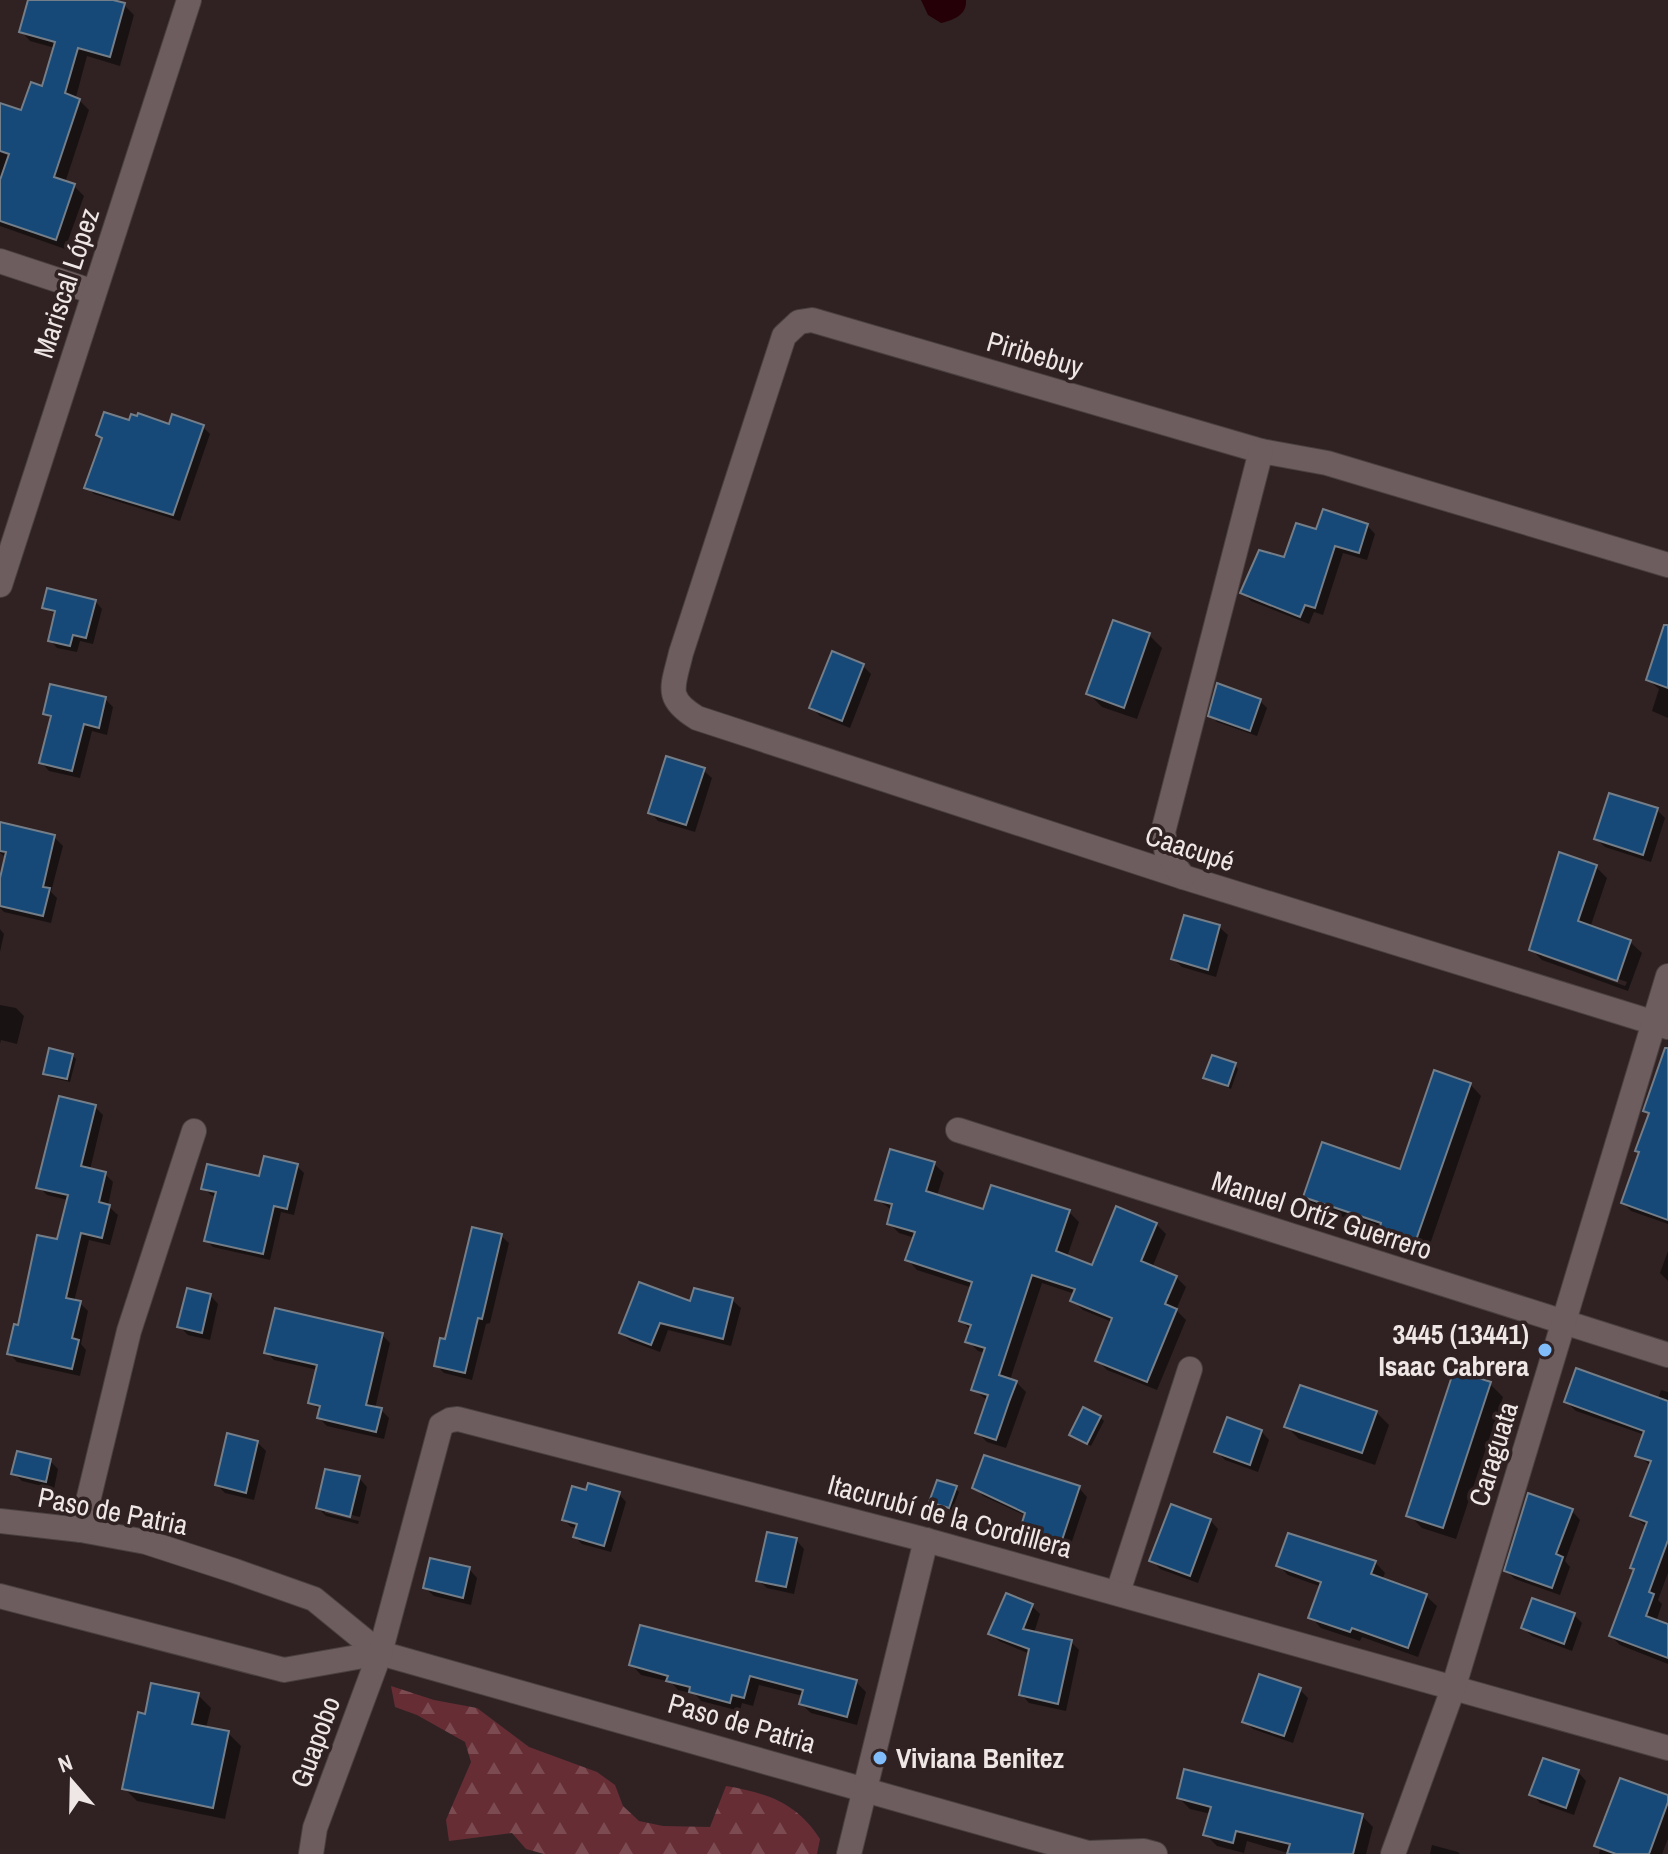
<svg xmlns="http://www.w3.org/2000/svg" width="1668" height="1854" viewBox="0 0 1668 1854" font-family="'Archivo Narrow',sans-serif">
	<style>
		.forest { fill: url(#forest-firs) }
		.water { fill: #260007 }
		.shadow { fill: #0007; fill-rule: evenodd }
		.building { fill: #164977; stroke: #747e89; stroke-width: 2 }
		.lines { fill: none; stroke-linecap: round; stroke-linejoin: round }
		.minor-casing { stroke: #4b4041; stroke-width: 26 }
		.minor { stroke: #6d5d5e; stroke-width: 24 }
		.poi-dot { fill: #81bdfa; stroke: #302223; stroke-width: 3 }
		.labels { text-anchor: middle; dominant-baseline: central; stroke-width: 7; stroke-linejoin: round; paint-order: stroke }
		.street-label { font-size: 28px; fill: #efe6e6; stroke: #302223 }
		.poi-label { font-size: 28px; font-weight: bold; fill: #efe6e6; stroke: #302223; text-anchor: end }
	</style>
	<defs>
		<pattern id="forest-firs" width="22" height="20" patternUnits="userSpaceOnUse" patternTransform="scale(2)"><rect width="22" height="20" fill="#662d35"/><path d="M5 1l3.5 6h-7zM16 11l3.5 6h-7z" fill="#7c4b52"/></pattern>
	</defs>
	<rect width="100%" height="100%" fill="#302223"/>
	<!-- forest -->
	<path class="forest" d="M391,1686L434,1700L477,1708L529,1747L597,1772L615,1785L623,1806L639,1821L663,1826L710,1827L726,1786C767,1793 797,1803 820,1839L817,1854H544L526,1849L512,1833L449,1841L446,1820L471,1762L465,1742L417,1715L395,1707Z"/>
	<!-- water -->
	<path class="water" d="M921,0H966C967,15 954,20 941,23L928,15Z"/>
	<!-- shadow -->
	<g class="shadow">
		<polygon points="30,0 105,0 124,5 134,15 120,66 87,56 76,97 89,110 65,183 74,186 84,196 65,249 0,226 0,105 22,113 43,88 55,48 30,41 21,31"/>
		<polygon points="173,417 203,427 210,434 180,521 94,494 87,487 103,440 98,435 130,422 170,426"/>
		<polygon points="1367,525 1375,534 1367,560 1343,553 1323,615 1314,612 1309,624 1251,601 1243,593 1318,532"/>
		<polygon points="95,601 102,609 93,644 80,641 77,652 57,648 50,640 56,615 44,607"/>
		<polygon points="1115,622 1149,635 1162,648 1137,719 1102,707 1089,694"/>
		<polygon points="1668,660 1668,718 1652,711 1659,689 1648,680"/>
		<polygon points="863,666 871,674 850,728 820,716 812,708"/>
		<polygon points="105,699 113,707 107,735 92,731 80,778 49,771 41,762 52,720 45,714"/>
		<polygon points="1260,701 1267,708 1257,736 1217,722 1211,715"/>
		<polygon points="703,770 712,778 695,832 658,821 650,812"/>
		<polygon points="1657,810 1665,818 1651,862 1605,847 1596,839"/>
		<polygon points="0,833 54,837 63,846 51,892 57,898 51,923 4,912 0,908 0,886 7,858 0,853"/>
		<path d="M1596,867L1607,878L1590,928L1630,942L1642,953L1628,991L1542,960L1531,949ZM1542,952L1627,982L1625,986L1542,956Z"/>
		<polygon points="1219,927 1228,935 1216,977 1182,967 1173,959"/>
		<polygon points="0,929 4,934 0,952"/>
		<polygon points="0,1005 16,1008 24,1016 17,1044 1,1040 0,1044"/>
		<polygon points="1668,1046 1668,1224 1631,1211 1623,1203 1641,1154 1637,1150 1650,1115 1645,1110"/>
		<polygon points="72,1055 76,1059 70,1082 49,1077 45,1073"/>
		<polygon points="1235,1065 1238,1069 1231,1089 1205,1077"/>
		<polygon points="1470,1084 1481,1096 1427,1253 1393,1242 1380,1229 1316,1208 1305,1196 1401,1171"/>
		<polygon points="95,1107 103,1115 90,1170 105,1174 113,1182 108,1206 118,1215 110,1245 89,1240 74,1302 80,1303 88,1311 81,1344 86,1350 80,1376 17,1362 9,1353 58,1242 68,1200 47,1195 39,1187"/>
		<polygon points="934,1164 944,1173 937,1196 984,1212 1069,1212 1079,1222 1067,1257 1093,1268 1156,1224 1166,1234 1152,1268 1176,1277 1186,1287 1176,1310 1186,1320 1157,1390 1107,1370 1097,1360 1112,1322 1083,1310 1073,1301 1075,1294 1042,1283 1010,1380 1016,1382 1026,1392 1006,1448 987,1442 977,1432 988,1401 973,1389 985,1353 978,1351 968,1341 971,1330 961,1321 973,1288 917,1270 908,1260 915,1238 899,1233 889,1223 893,1211 878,1200"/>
		<polygon points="297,1166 304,1173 294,1215 281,1212 270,1260 213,1247 206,1240 217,1197 211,1195 204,1188 261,1178"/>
		<polygon points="501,1236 509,1243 490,1323 486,1324 472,1380 444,1373 436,1365"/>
		<polygon points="1668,1251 1668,1281 1660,1273"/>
		<polygon points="210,1295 218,1304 210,1340 188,1335 179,1326"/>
		<polygon points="732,1300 741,1308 731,1346 668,1330 660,1352 630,1341 621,1333 692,1304"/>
		<polygon points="382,1335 390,1343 375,1409 381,1410 389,1418 384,1439 327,1426 319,1418 321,1411 310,1402 318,1370 274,1360 266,1352"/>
		<polygon points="1490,1384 1503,1397 1456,1539 1422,1528 1409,1515"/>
		<polygon points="1661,1390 1668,1392 1668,1573 1658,1600 1662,1604 1656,1622 1668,1626 1668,1664 1620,1645 1611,1636 1636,1570 1647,1527 1633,1516 1651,1466 1638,1455 1645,1435 1576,1411 1566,1402 1658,1399"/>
		<polygon points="1376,1412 1389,1425 1375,1465 1299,1439 1286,1426"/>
		<polygon points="1100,1417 1104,1421 1091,1446 1071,1435"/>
		<polygon points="1261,1431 1269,1440 1258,1472 1225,1460 1217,1452"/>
		<polygon points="257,1442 266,1451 254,1500 225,1493 217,1485"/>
		<polygon points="50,1461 58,1469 54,1489 22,1481 13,1473"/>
		<polygon points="359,1478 367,1487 360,1517 325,1509 325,1513 359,1521 358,1524 326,1516 318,1508"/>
		<polygon points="975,1487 1079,1488 1087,1497 1067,1556 1028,1544 1020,1535 1026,1516 983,1496"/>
		<polygon points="955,1488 959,1492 952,1510 932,1501"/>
		<polygon points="619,1494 626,1502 611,1552 582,1544 575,1537 577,1528 571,1527 564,1520"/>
		<polygon points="1572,1511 1580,1520 1565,1561 1570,1567 1560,1595 1515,1579 1506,1571"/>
		<polygon points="1210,1520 1218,1529 1198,1583 1160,1569 1152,1560"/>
		<polygon points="796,1540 804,1549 794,1594 767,1588 758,1580"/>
		<polygon points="1375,1562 1385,1573 1382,1580 1426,1596 1437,1606 1418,1657 1362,1637 1360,1641 1321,1628 1311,1617 1322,1587 1288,1575 1278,1565"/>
		<polygon points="469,1569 477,1578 471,1605 434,1596 425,1588"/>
		<polygon points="1032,1606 1040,1614 1034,1633 1071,1642 1079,1650 1066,1711 1029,1703 1021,1694 1030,1654 999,1641 990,1633"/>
		<polygon points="1574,1615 1582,1623 1572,1651 1532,1636 1523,1628"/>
		<polygon points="632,1665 856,1682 866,1692 857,1725 811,1713 801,1704 803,1696 759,1685 753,1706 742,1703 740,1711 701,1701 695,1694 678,1690 671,1682 641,1675"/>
		<polygon points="1300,1690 1308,1698 1293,1743 1253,1729 1244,1721"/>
		<polygon points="198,1695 211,1708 206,1728 228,1733 241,1746 225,1819 137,1801 124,1788 146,1716"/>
		<polygon points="1578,1772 1586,1781 1574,1815 1540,1803 1532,1794"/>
		<polygon points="1668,1797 1668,1839 1662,1854 1599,1854 1600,1849 1597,1846"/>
		<polygon points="1179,1798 1362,1816 1373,1827 1366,1854 1291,1854 1247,1841 1244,1853 1217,1846 1206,1835 1211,1814 1190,1809"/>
		<polygon points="1432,1845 1458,1852 1460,1854 1430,1854"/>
	</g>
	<!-- building -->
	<g class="building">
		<polygon points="28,0 113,0 125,3 110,57 78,48 65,93 80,99 54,177 75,184 56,240 0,221 0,180 9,154 0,151 0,103 21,110 31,82 42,86 55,42 19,32"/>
		<polygon points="104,412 129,420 131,414 137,416 138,413 169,424 172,414 204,425 173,515 84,488 102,438 96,435"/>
		<polygon points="1323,509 1368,524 1359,553 1335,546 1315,608 1305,605 1300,617 1240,593 1259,550 1284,557 1296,523 1316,529"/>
		<polygon points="47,588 96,600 86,638 73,635 70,646 48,641 55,611 42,608"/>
		<polygon points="1113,620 1150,633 1124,708 1086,694"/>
		<polygon points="1664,625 1668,625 1668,688 1646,680"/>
		<polygon points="832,651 864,664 842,721 809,708"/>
		<polygon points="1217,683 1261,699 1250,731 1208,716"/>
		<polygon points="50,684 106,697 99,728 84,724 72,771 39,763 51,716 43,714"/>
		<polygon points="666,756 705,768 686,825 648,813"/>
		<polygon points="1609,793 1658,808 1643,855 1594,839"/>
		<polygon points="0,822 55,835 43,887 50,888 43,916 0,906 0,878 6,852 0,851"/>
		<polygon points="1559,852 1597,865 1578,921 1631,940 1617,981 1529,950"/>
		<polygon points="1184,915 1220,925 1208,970 1171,959"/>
		<polygon points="49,1048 73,1054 67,1079 43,1074"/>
		<polygon points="1665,1048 1668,1048 1668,1220 1621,1203 1639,1152 1635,1151 1649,1113 1643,1111"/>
		<polygon points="1212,1055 1236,1063 1228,1086 1203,1078"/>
		<polygon points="1434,1070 1471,1083 1415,1243 1379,1231 1381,1223 1303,1197 1322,1142 1400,1169"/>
		<polygon points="59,1096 96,1105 81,1166 106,1172 99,1202 110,1205 102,1238 81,1233 66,1298 81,1301 72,1338 79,1340 72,1369 7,1354 14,1324 18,1325 37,1235 57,1239 68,1195 36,1188"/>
		<polygon points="890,1149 935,1162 926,1191 983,1209 991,1185 1070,1210 1056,1251 1092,1265 1116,1206 1157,1223 1141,1261 1177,1276 1165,1304 1177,1309 1147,1382 1095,1361 1112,1318 1070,1301 1075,1289 1032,1275 999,1375 1017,1381 1009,1402 996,1440 975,1433 988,1395 971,1390 985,1348 965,1342 971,1325 959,1321 972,1282 905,1260 915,1232 887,1224 892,1204 875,1200"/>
		<polygon points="264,1156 298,1164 287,1209 274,1206 263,1254 204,1241 216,1192 201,1189 207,1164 259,1176"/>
		<polygon points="472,1227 502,1234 483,1315 482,1319 478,1318 465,1373 434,1366 440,1338 445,1339"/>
		<polygon points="639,1282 690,1301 694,1288 733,1298 723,1339 660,1323 651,1345 619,1333"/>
		<polygon points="187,1288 211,1294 202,1333 177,1327"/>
		<polygon points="275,1308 383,1333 366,1405 382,1408 376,1432 317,1418 320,1406 308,1403 317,1365 264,1353"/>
		<polygon points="1576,1368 1668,1401 1668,1540 1649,1592 1654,1594 1646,1616 1668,1624 1668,1658 1609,1636 1634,1569 1630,1568 1647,1522 1630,1516 1651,1461 1635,1456 1644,1431 1564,1402"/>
		<polygon points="1454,1370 1491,1382 1443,1528 1406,1516"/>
		<polygon points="1300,1385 1377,1411 1362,1453 1284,1427"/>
		<polygon points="1083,1407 1101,1416 1087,1444 1069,1435"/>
		<polygon points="1227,1417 1262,1430 1250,1465 1214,1452"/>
		<polygon points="227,1433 258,1441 246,1493 215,1485"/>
		<polygon points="17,1451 51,1459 46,1482 11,1474"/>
		<polygon points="984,1455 1080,1486 1059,1549 1018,1536 1025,1513 972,1488"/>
		<polygon points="325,1469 360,1476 350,1517 316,1508"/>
		<polygon points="937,1480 957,1486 949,1508 929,1502"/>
		<polygon points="588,1483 620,1492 604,1546 573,1537 577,1524 562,1520 572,1486 586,1490"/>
		<polygon points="1528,1493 1573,1509 1556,1554 1563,1557 1552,1588 1504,1571"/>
		<polygon points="1171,1504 1211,1519 1190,1576 1149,1561"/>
		<polygon points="767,1532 797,1538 786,1587 756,1581"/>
		<polygon points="1288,1533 1376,1561 1371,1574 1427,1594 1408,1648 1352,1628 1350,1632 1308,1618 1321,1582 1276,1566"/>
		<polygon points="430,1558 470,1567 463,1598 423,1588"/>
		<polygon points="1006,1593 1033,1604 1023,1629 1072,1640 1058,1704 1019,1695 1029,1649 988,1634"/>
		<polygon points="1532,1598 1575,1613 1564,1644 1521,1628"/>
		<polygon points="640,1625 857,1680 847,1717 799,1704 803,1690 750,1676 744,1698 732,1695 730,1703 689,1692 690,1687 666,1681 668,1676 629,1665"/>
		<polygon points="1259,1674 1301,1688 1284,1736 1242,1722"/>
		<polygon points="151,1683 199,1693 192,1724 229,1731 213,1808 122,1789 138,1712 145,1714"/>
		<polygon points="1543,1758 1579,1770 1566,1808 1529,1795"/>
		<polygon points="1184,1769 1363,1814 1353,1854 1287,1854 1290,1844 1236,1831 1233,1843 1203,1835 1211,1807 1177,1798"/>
		<polygon points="1620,1778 1668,1795 1668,1802 1649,1854 1616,1854 1594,1846"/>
	</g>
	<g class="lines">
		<!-- minor casing -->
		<g class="minor-casing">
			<g id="minor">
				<polyline points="0,261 94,292"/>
				<path d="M1668,565L1327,463L1261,451L812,320L799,322L784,336L681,653C673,687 664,698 697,718L1183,877L1668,1027"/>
				<polyline points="0,585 189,0"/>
				<polyline points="1183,877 1167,854 1163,832 1261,451"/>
				<polyline points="958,1130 1668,1355"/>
				<polyline points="0,1521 81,1530 146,1542 235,1571 314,1599 380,1653 1088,1853 1144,1851 1155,1854"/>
				<polyline points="81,1530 129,1331 194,1131"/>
				<polyline points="1118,1592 1190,1369"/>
				<polyline points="0,1596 284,1670 380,1653"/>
				<polyline points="311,1854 315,1828 380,1653 441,1425 450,1420 458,1419 926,1540 1668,1748"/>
				<polyline points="849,1854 926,1540"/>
				<polyline points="1393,1854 1453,1689 1668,976"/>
			</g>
		</g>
		<!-- minor -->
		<use href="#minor" class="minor"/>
	</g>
	<!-- markers -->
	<g class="poi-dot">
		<circle cx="1545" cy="1350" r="8"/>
		<circle cx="880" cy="1758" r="8"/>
	</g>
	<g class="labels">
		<!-- street labels -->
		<g class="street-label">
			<text transform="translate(66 283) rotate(-72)">Mariscal López</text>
			<text transform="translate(1035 354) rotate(16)">Piribebuy</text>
			<text transform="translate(1190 848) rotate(18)">Caacupé</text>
			<text transform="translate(1322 1215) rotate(18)">Manuel Ortíz Guerrero</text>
			<text transform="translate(1493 1454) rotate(-73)">Caraguata</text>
			<text transform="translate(113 1511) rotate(11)">Paso de Patria</text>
			<text transform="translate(950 1516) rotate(15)">Itacurubí de la Cordillera</text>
			<text transform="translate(742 1723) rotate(16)">Paso de Patria</text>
			<text transform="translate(315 1742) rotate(-70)">Guapobo</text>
		</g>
		<!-- poi labels -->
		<g class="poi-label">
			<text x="1529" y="1334">3445 (13441)<tspan x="1529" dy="32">Isaac Cabrera</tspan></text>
			<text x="896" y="1758" text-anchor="start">Viviana Benitez</text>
		</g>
	</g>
	<!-- north arrow -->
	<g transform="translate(72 1782) rotate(340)" stroke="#302223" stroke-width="6" paint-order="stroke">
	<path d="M0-6L14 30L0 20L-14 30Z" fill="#efe6e6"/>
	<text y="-12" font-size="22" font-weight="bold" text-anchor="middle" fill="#efe6e6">N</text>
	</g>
</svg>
